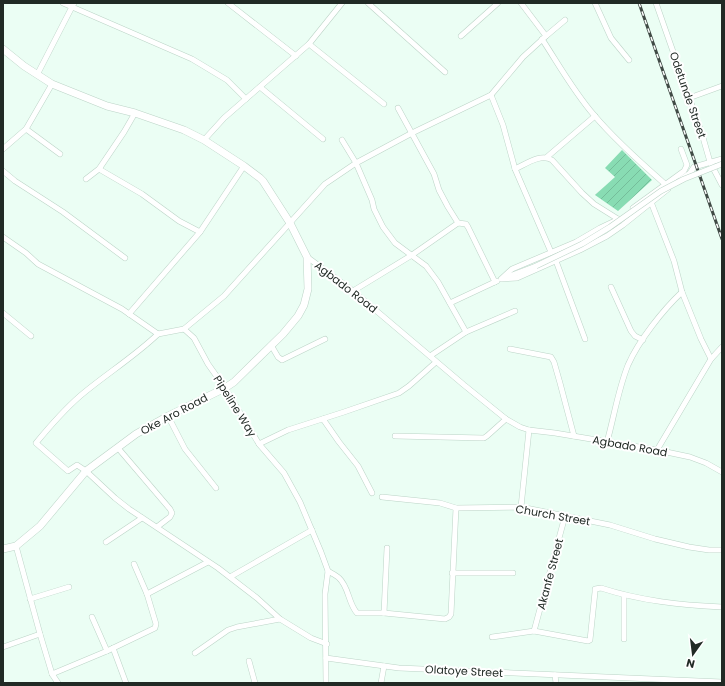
<svg xmlns="http://www.w3.org/2000/svg" width="725" height="686" viewBox="0 0 725 686" font-family="Poppins,sans-serif">
	<style>
		.garden { fill: url(#garden-furrows) }
		.lines { fill: none; stroke-linecap: round; stroke-linejoin: round }
		.minor-casing { stroke: #bcd4c7; stroke-width: 6 }
		.secondary-casing { stroke: #bcd4c7; stroke-width: 8 }
		.minor { stroke: #fff; stroke-width: 5 }
		.secondary { stroke: #fff; stroke-width: 7 }
		.rail-casing { stroke: #404a45; stroke-width: 3 }
		.rail { stroke: #fff; stroke-width: 1.5; stroke-dasharray: 4.5; stroke-linecap: butt }
		.minor-bridge-casing { stroke: #bcd4c7; stroke-width: 6; stroke-linecap: butt }
		.minor-bridge { stroke: #fff; stroke-width: 5 }
		.labels { text-anchor: middle; dominant-baseline: central; stroke-width: 4; stroke-linejoin: round; paint-order: stroke }
		.street-label { font-size: 11px; fill: #212a25; stroke: #fff }
	</style>
	<defs>
		<pattern id="garden-furrows" width="10" height="10" patternUnits="userSpaceOnUse"><rect width="10" height="10" fill="#88dcb3"/><path d="M-1 1l2-2M0 10L10 0M9 11l2-2" fill="none" stroke="#75bd9a"/></pattern>
	</defs>
	<rect width="100%" height="100%" fill="#ebfef4"/>
	<!-- garden -->
	<polygon class="garden" points="622,150 652,180 618,211 595,195 615,177 605,168"/>
	<g class="lines">
		<!-- minor casing -->
		<g class="minor-casing">
			<g id="minor">
				<polyline points="63,3 192,59 227,80 246,99"/>
				<polyline points="228,3 296,56"/>
				<polyline points="368,3 445,72"/>
				<polyline points="521,3 546,36"/>
				<polyline points="595,3 611,38 629,60"/>
				<polyline points="656,3 702,134 710,162 722,185"/>
				<polyline points="461,36 498,3"/>
				<path d="M542,39C559,65 574,92 594,115C614,139 641,163 665,184"/>
				<polyline points="309,44 384,104"/>
				<polyline points="37,75 74,3"/>
				<polyline points="260,87 323,139"/>
				<polyline points="491,95 503,125 515,169 551,252"/>
				<polyline points="689,98 722,86"/>
				<polyline points="398,108 434,174 439,190 448,207 458,223"/>
				<polyline points="26,129 60,154"/>
				<polyline points="204,140 224,118 309,44 342,3"/>
				<polyline points="342,140 356,163 372,200 374,209 383,227 395,243 426,266 438,282 466,332"/>
				<polyline points="3,149 26,129 52,84"/>
				<polyline points="547,157 595,116"/>
				<polyline points="99,169 142,194 179,221 200,232"/>
				<path d="M515,169C526,164 541,153 552,160L582,193L594,204L618,219"/>
				<polyline points="3,171 15,181 63,212 125,258"/>
				<polyline points="86,179 99,169 124,132 135,113"/>
				<polyline points="681,179 690,173 694,167 722,159"/>
				<polyline points="651,202 674,261 682,292 701,339 711,359"/>
				<polyline points="633,208 684,171 687,165 681,149"/>
				<polyline points="619,219 600,228 576,242 512,269 501,279 517,278 580,250 607,236 623,225 668,189"/>
				<polyline points="3,237 26,253 38,264 122,309 158,334 184,329 194,338 208,364 225,388 259,444 284,473 300,502 321,552 328,571 325,594 326,683"/>
				<polyline points="307,257 353,291 464,385 506,419 520,427 529,430 555,433 657,450 690,457 706,463 722,472"/>
				<polyline points="556,261 585,339"/>
				<polyline points="507,277 536,266"/>
				<polyline points="611,287 631,331 635,336 643,340"/>
				<polyline points="353,291 412,255 458,223 466,224 468,227 495,282"/>
				<polyline points="450,303 497,281"/>
				<polyline points="3,313 31,336"/>
				<polyline points="129,314 200,232 244,166"/>
				<polyline points="184,329 224,296 325,184 356,163 412,133 491,95 523,57 546,36 565,20"/>
				<path d="M158,334C134,357 106,374 80,396C64,410 50,426 36,443L68,471L77,465L86,471L115,498L129,509L218,568L257,598L280,619L311,638L327,644"/>
				<polyline points="271,345 278,357 282,360 325,339"/>
				<polyline points="510,349 551,357 554,362 560,383 574,436"/>
				<polyline points="430,356 466,332 515,311"/>
				<polyline points="168,416 185,449 216,488"/>
				<polyline points="323,419 339,442 358,466 372,493"/>
				<polyline points="395,436 484,438 487,436 506,419"/>
				<path d="M607,442C614,417 618,390 628,365C639,340 663,310 682,292"/>
				<polyline points="259,444 288,430 344,412 399,393 409,386 436,362"/>
				<polyline points="118,448 170,509 172,513 170,517 157,527"/>
				<polyline points="657,450 711,359 722,347"/>
				<polyline points="382,497 440,503 456,508 521,507 610,525 655,539 689,547 709,550 722,550"/>
				<polyline points="521,507 529,430"/>
				<polyline points="106,542 142,518"/>
				<polyline points="16,546 40,634 52,674 58,683"/>
				<path d="M328,571C331,573 336,575 339,578C349,587 348,603 357,613H384L445,619L449,617L451,614L456,508"/>
				<polyline points="452,573 513,573"/>
				<polyline points="230,577 312,530"/>
				<polyline points="147,594 208,562"/>
				<polyline points="30,599 69,587"/>
				<polyline points="384,613 387,548"/>
				<polyline points="92,617 107,651"/>
				<polyline points="534,631 565,516"/>
				<path d="M492,637L534,631L588,641L590,640L595,592V589L601,588C641,601 681,605 722,607"/>
				<polyline points="624,639 624,595"/>
				<polyline points="3,647 40,634"/>
				<polyline points="113,648 126,683"/>
				<polyline points="195,653 228,630 237,627 280,619"/>
				<polyline points="326,658 399,668 722,682"/>
				<polyline points="249,661 255,683"/>
				<polyline points="52,674 107,651 155,628 156,624 147,594 134,564"/>
				<polyline points="555,675 556,683"/>
				<polyline points="381,683 384,666"/>
			</g>
		</g>
		<!-- secondary casing -->
		<g class="secondary-casing">
			<polyline id="secondary" points="3,49 24,66 52,84 107,106 135,113 184,130 204,140 244,166 260,178 263,181 290,223 307,257 308,289 304,305 298,316 283,334 234,382 225,388 168,416 136,434 86,471 40,526 16,546 3,549"/>
		</g>
		<!-- minor -->
		<use href="#minor" class="minor"/>
		<!-- secondary -->
		<use href="#secondary" class="secondary"/>
		<!-- rail casing -->
		<g class="rail-casing">
			<polyline id="rail" points="639,3 722,239"/>
		</g>
		<!-- rail -->
		<use href="#rail" class="rail"/>
		<!-- minor-bridge casing -->
		<g class="minor-bridge-casing">
			<polyline id="minor-bridge" points="536,266 582,244 610,227 661,191 684,179 722,164"/>
		</g>
		<!-- minor-bridge -->
		<use href="#minor-bridge" class="minor-bridge"/>
	</g>
	<g class="labels">
		<!-- street labels -->
		<g class="street-label">
			<text transform="translate(688 95) rotate(71)">Odetunde Street</text>
			<text transform="translate(346 287) rotate(38)">Agbado Road</text>
			<text transform="translate(235 406) rotate(58)">Pipeline Way</text>
			<text transform="translate(174 414) rotate(-28)">Oke Aro Road</text>
			<text transform="translate(630 446) rotate(10)">Agbado Road</text>
			<text transform="translate(553 515) rotate(10)">Church Street</text>
			<text transform="translate(550 574) rotate(-75)">Akanfe Street</text>
			<text transform="translate(464 671) rotate(3)">Olatoye Street</text>
		</g>
	</g>
	<!-- border -->
	<rect width="725" height="686" fill="none" stroke="#212a25" stroke-width="8"/>
	<!-- north arrow -->
	<g transform="translate(693 654) rotate(194)" stroke="#ffffff" stroke-width="3" paint-order="stroke">
	<path d="M0-3L7 15L0 10L-7 15Z" fill="#212a25"/>
	<text y="-6" font-size="11" font-weight="bold" text-anchor="middle" fill="#212a25">N</text>
	</g>
</svg>
